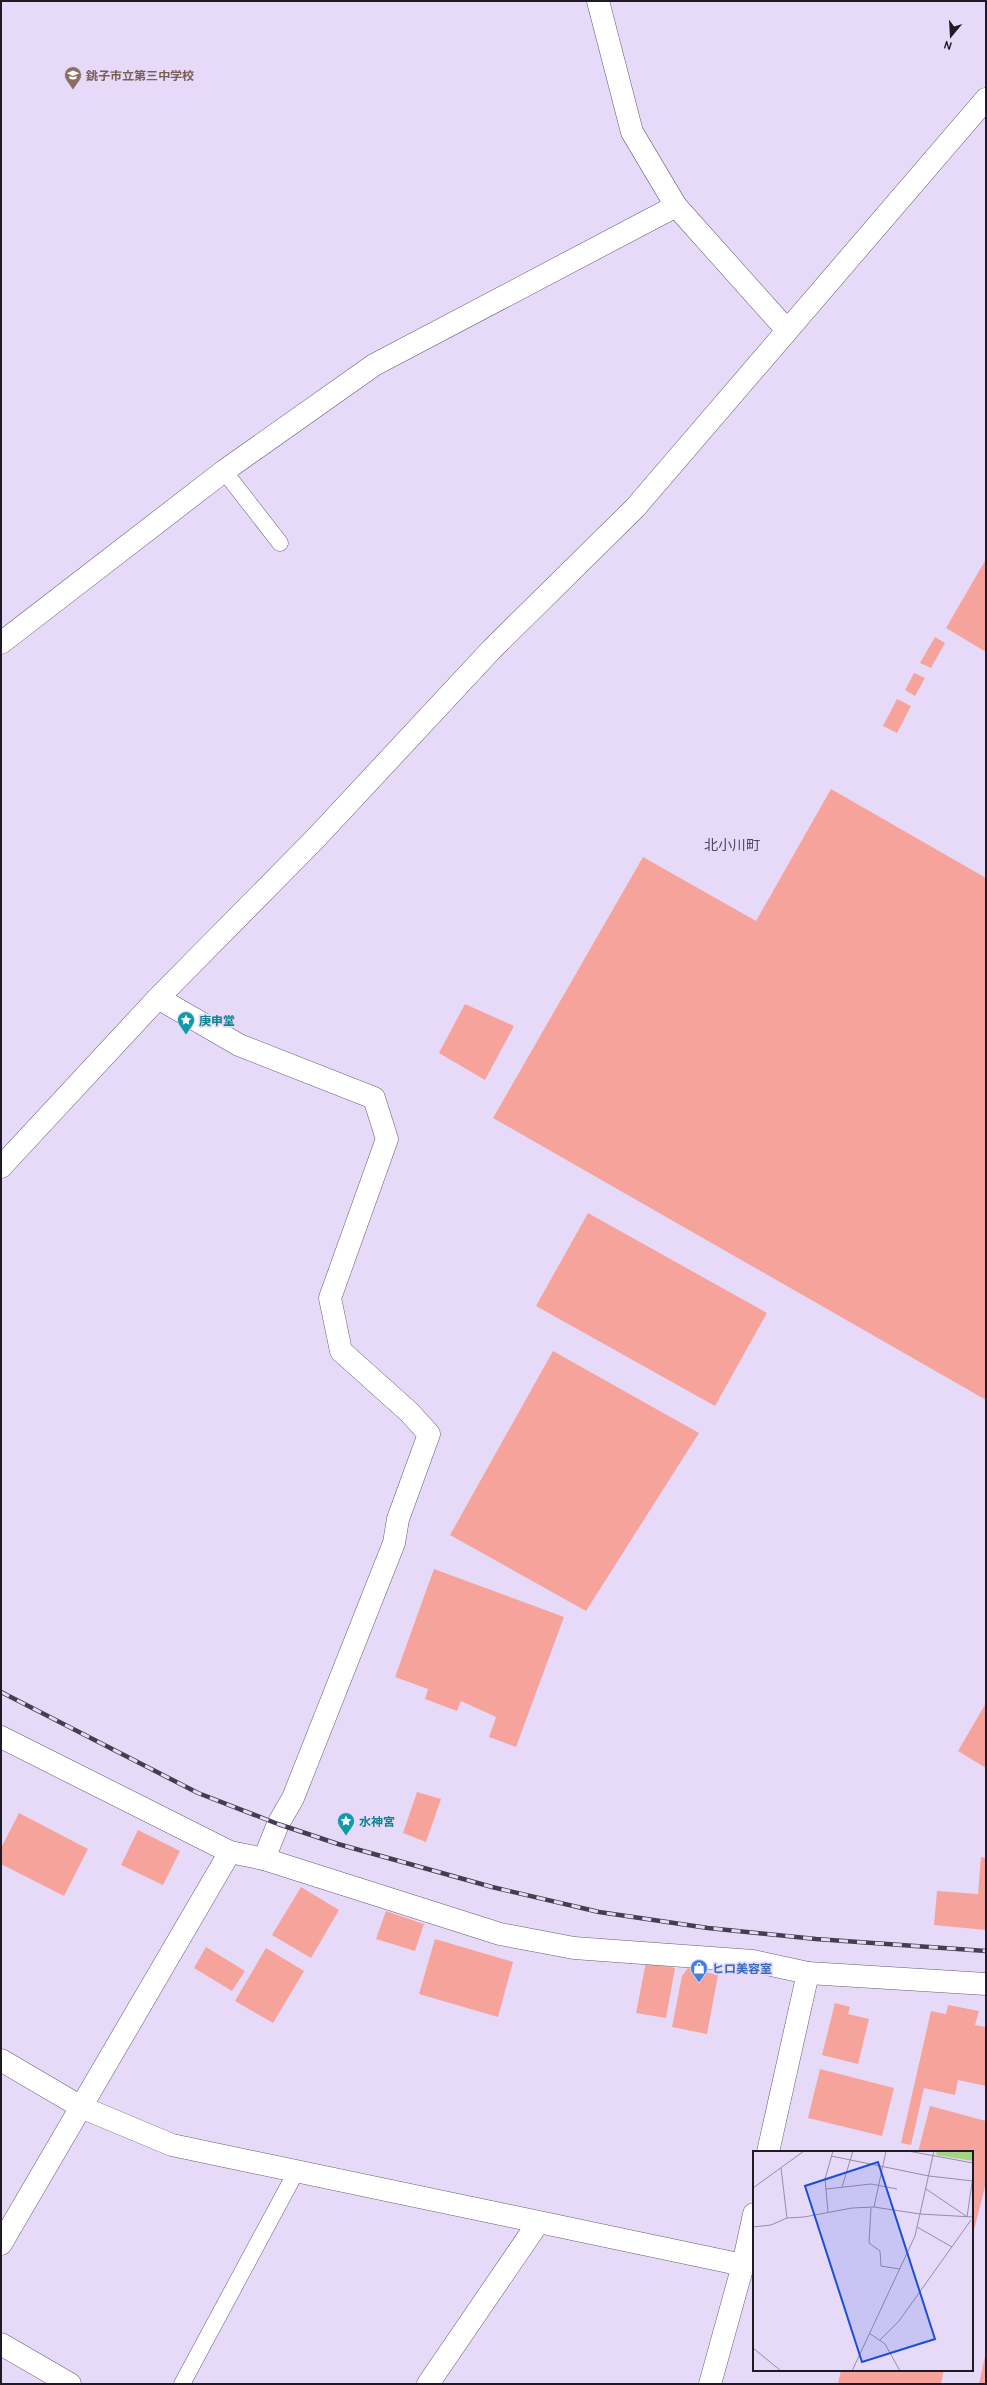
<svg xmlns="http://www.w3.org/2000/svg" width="987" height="2385" viewBox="0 0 987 2385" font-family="Cabin,'Noto Sans JP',sans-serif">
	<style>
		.building { fill: #f6a49b }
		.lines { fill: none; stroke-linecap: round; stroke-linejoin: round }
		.lane-casing { stroke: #675b76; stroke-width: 17 }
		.street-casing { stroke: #675b76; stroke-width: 23 }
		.secondary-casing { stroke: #675b76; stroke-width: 23 }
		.lane { stroke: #fff; stroke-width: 16 }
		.street { stroke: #fff; stroke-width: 22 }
		.secondary { stroke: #fff; stroke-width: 22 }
		.rail-casing { stroke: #453e4e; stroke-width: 4.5 }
		.rail { stroke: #e7daf9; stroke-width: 3; stroke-dasharray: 9; stroke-linecap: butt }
		.labels { text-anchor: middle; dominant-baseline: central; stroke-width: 3.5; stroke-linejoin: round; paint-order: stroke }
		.education-label { font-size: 12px; font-weight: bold; fill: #785e54; stroke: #e7daf9; text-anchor: start }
		.culture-label { font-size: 12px; font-weight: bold; fill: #0d838f; stroke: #e7daf9; text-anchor: start }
		.shop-label { font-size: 12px; font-weight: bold; fill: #366cbe; stroke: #e7daf9; text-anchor: start }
		.quarter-label { font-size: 14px; fill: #51455f; stroke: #e7daf9 }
		.inset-road { fill: none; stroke: #978da5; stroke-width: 1 }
		.view { fill: #1d4ed8; fill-opacity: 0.15; stroke: #1d4ed8; stroke-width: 2 }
		.inset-edge { fill: none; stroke: #1f1a26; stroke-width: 2 }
	</style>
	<rect width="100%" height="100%" fill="#e7daf9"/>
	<!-- building -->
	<g class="building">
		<polygon points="986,559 986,652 946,628"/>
		<polygon points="935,637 945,643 931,668 920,663"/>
		<polygon points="914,673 925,678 915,696 905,690"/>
		<polygon points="897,699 911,706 897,733 883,726"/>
		<polygon points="831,789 986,878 986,1400 493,1118 643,857 756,921"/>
		<polygon points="465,1004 514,1026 485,1080 439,1053"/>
		<polygon points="588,1213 767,1313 715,1406 536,1306"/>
		<polygon points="553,1351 699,1433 586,1611 450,1535"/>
		<polygon points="434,1569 564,1617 516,1747 489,1737 496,1717 461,1701 457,1711 425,1699 428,1689 395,1677"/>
		<polygon points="986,1703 986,1768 958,1751"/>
		<polygon points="417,1792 441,1799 426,1842 403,1833"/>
		<polygon points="19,1813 88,1849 64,1896 1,1864 1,1848"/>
		<polygon points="138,1830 180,1851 163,1885 121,1865"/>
		<polygon points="981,1857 986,1858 986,1930 934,1925 937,1891 978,1894"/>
		<polygon points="301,1887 339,1910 311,1958 272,1935"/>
		<polygon points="386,1911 424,1924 415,1951 376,1939"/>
		<polygon points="435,1939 513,1962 498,2017 419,1994"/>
		<polygon points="206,1947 245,1971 232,1991 194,1968"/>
		<polygon points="266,1948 304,1971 273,2023 235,2001"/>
		<polygon points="646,1962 675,1968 666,2018 636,2013"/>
		<polygon points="688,1968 718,1975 707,2034 672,2027 682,1976"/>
		<polygon points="835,2003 850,2007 848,2014 869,2019 858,2064 822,2055"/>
		<polygon points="948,2005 979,2011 975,2025 986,2027 986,2086 958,2080 955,2095 924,2088 911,2145 901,2143 931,2011 946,2014"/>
		<polygon points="820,2069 894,2088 882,2136 808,2118"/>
		<polygon points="930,2106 986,2121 986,2183 974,2230 972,2152 918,2152"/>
		<polygon points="985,2356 986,2384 979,2384"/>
		<polygon points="841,2370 944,2370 941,2384 838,2384"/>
	</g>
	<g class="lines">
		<!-- lane casing -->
		<g class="lane-casing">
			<g id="lane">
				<polyline points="224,471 280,543"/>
				<polyline points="182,2384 296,2172"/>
			</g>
		</g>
		<!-- street casing -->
		<g class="street-casing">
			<g id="street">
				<polyline points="598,1 632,132 676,206 786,329"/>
				<polyline points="1,643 224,471 374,365 676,206"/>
				<polyline points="158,998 239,1045 374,1098 387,1139 330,1298 341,1351 409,1412 429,1434 398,1519 394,1543 293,1798 278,1824 264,1859"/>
				<polyline points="1,1737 230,1852 264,1859 500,1934 574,1948 753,1961 808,1973 986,1984"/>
				<polyline points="1,2060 81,2107 172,2145 743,2265"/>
				<polyline points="768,2152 808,1973"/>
				<polyline points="1,2344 70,2384"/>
				<polyline points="428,2384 538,2223"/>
				<polyline points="710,2384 743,2265 754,2214"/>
			</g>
		</g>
		<!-- secondary casing -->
		<g class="secondary-casing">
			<g id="secondary">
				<polyline points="1,1167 158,998 316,838 492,649 635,508 986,99"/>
				<polyline points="1,2244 230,1852"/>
			</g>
		</g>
		<!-- lane -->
		<use href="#lane" class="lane"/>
		<!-- street -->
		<use href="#street" class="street"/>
		<!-- secondary -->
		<use href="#secondary" class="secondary"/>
		<!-- rail casing -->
		<g class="rail-casing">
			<polyline id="rail" points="1,1692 198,1793 278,1824 338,1844 492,1887 599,1912 708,1928 816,1939 986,1951"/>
		</g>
		<!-- rail -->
		<use href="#rail" class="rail"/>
	</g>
	<!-- icons -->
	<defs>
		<g id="school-pin" transform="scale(0.9)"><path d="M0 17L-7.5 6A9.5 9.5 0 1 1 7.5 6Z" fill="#8d6e63" stroke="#e7daf9"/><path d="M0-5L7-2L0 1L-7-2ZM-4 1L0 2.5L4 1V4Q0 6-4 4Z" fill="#fff"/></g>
		<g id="sight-pin" transform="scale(0.9)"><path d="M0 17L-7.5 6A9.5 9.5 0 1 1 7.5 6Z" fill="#0f9aa8" stroke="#e7daf9"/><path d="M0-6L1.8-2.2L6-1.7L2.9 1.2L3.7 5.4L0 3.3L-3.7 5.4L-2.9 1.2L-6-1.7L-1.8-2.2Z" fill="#fff"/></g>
		<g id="shop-pin" transform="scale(0.9)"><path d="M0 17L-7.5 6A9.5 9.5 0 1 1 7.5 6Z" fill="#3f7fe0" stroke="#e7daf9"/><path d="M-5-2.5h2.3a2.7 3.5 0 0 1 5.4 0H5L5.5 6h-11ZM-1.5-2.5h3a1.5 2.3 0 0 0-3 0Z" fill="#fff"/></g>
	</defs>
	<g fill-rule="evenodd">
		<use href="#school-pin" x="73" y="75"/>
		<use href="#sight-pin" x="186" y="1020"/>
		<use href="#sight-pin" x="346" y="1821"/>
		<use href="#shop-pin" x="699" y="1968"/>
	</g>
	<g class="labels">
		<!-- education labels -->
		<g class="education-label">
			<text x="86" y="75">銚子市立第三中学校</text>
		</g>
		<!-- culture labels -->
		<g class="culture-label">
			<text x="199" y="1020">庚申堂</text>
			<text x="359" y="1821">水神宮</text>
		</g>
		<!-- shop labels -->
		<g class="shop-label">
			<text x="712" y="1968">ヒロ美容室</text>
		</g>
		<!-- quarter labels -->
		<g class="quarter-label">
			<text x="732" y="845">北小川町</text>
		</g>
	</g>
	<!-- overview -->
	<g transform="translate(753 2151)">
		<rect width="220" height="220" fill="#e7daf9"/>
		<path d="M184,0H220V10L183,4Z" fill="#a5d382"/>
		<path class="inset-road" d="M155,0L220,12M78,5L176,25L220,30M28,17L34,67M89,36L100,0M0,37L51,0M73,38L118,33L144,38M173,38L213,65M121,56L133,0M118,57L116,92L127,100L128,115L147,118M75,61L72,28L80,0M214,66L220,25M0,76L18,74L34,67L51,66L99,57L121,56L167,63L220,66M164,76L199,96M116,182L132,193L147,220M127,189L146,170L218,69M0,197L28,220M99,220L162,85L181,0"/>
		<path class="view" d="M125,11L182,188L109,211L52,35Z"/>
		<rect width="220" height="220" class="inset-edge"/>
	</g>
	<!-- border -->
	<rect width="987" height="2385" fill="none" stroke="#1f1a26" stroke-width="4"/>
	<!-- north arrow -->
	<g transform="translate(951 36) rotate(198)" stroke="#e7daf9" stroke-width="3" paint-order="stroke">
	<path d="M0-3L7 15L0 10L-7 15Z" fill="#1f1a26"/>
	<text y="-6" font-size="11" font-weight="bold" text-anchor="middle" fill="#1f1a26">N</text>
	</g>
</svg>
